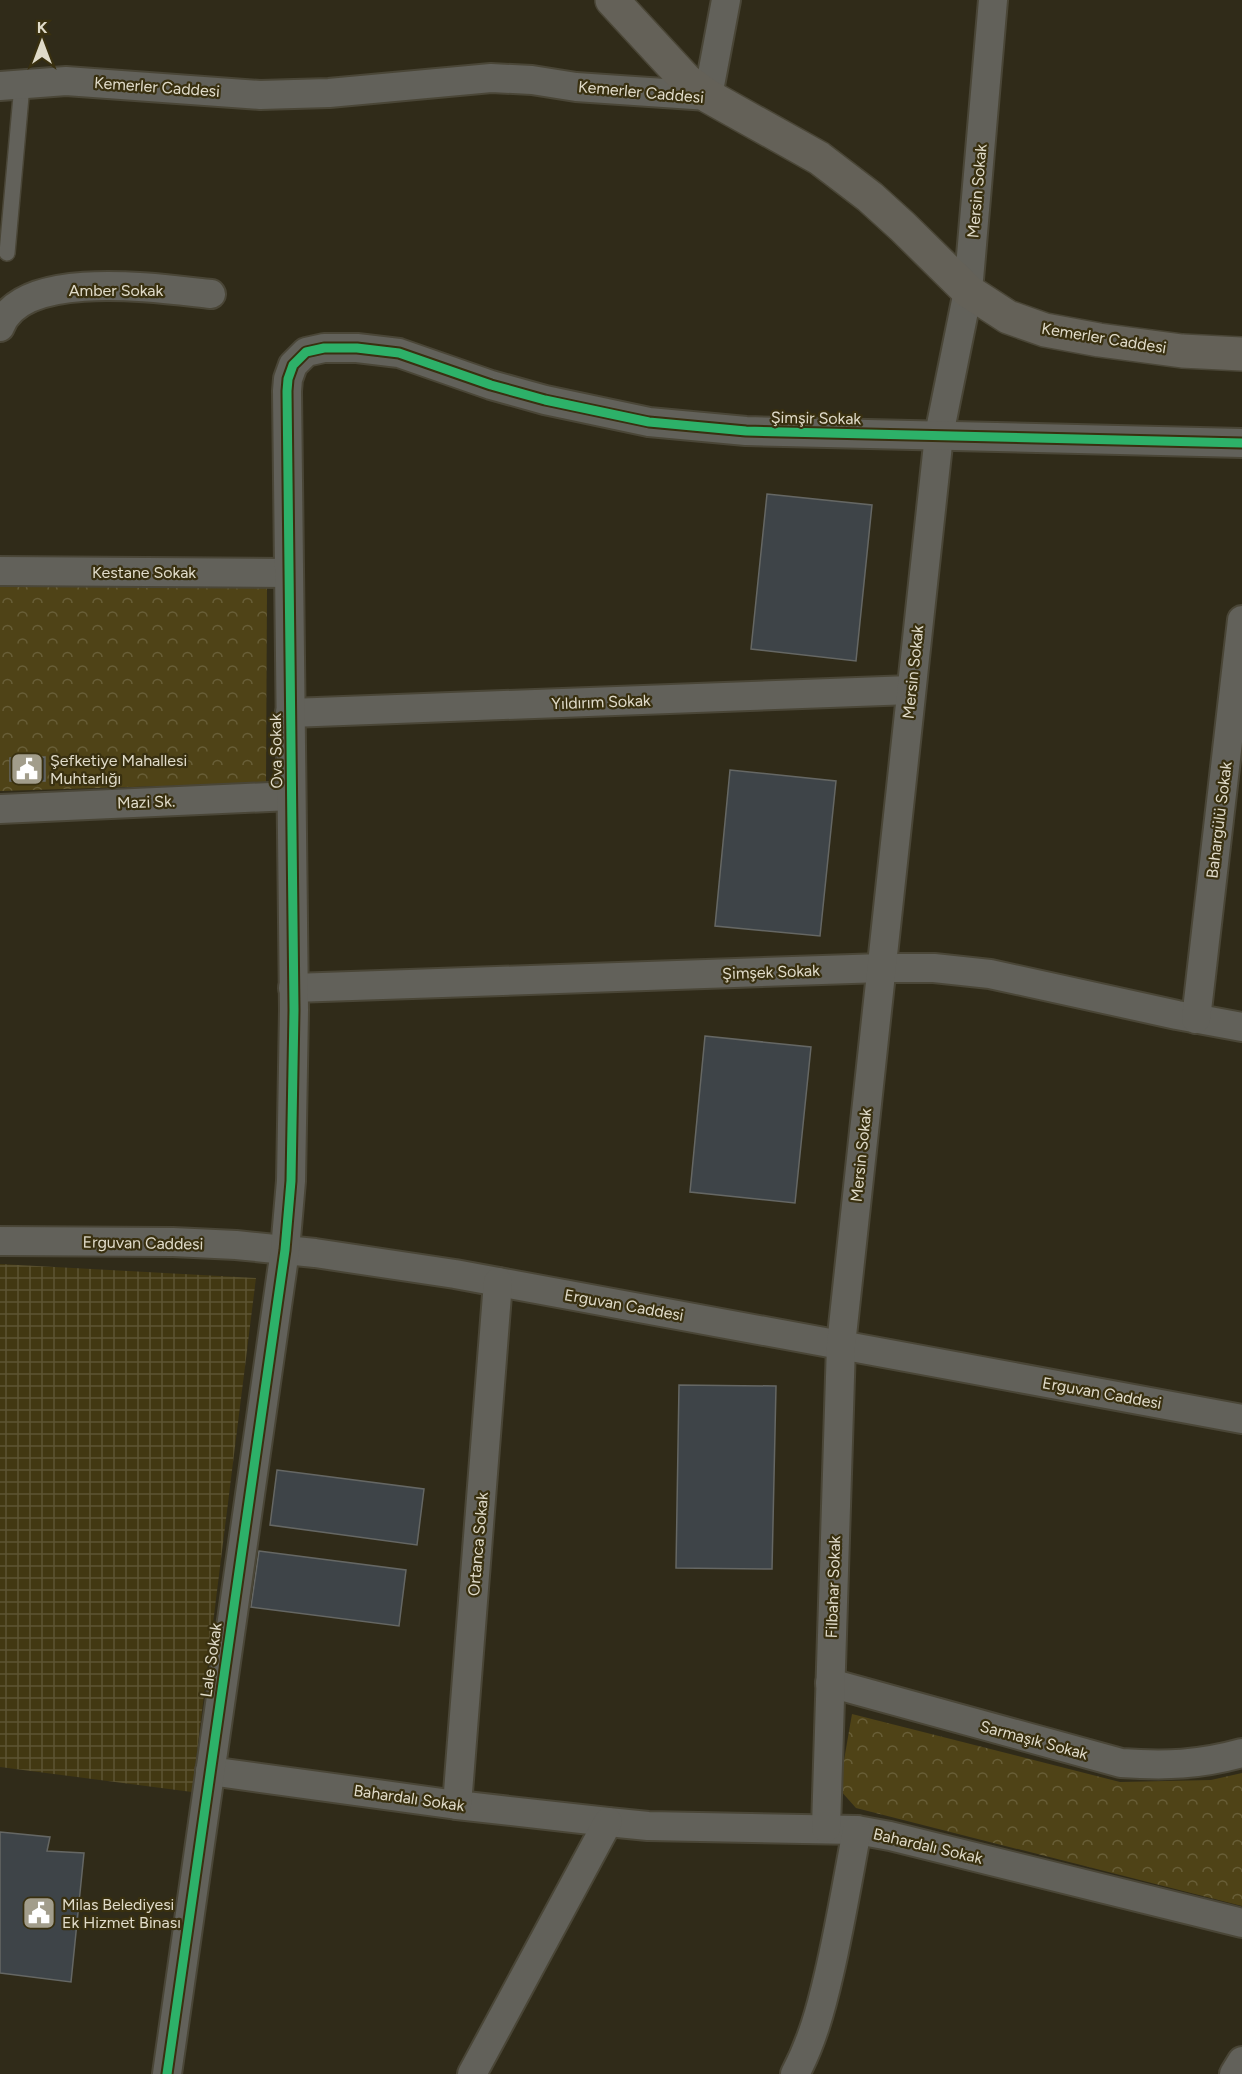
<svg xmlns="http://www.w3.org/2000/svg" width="1242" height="2074" viewBox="0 0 1242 2074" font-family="Figtree,sans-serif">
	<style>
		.industrial { fill: url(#industrial-grid) }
		.forest { fill: url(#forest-crowns) }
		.building { fill: #3e4448; stroke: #656764; stroke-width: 1.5 }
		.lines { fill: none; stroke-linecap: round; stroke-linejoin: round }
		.lane-casing { stroke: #4a4637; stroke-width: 18 }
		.street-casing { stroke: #4a4637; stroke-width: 32 }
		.secondary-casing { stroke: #4a4637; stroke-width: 36 }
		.lane { stroke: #62615a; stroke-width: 15 }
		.street { stroke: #62615a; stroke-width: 28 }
		.secondary { stroke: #646158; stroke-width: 33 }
		.cycleway-casing { stroke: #393010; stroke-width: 13 }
		.cycleway { stroke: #2db169; stroke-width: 9 }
		.labels { text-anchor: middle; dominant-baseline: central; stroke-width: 4.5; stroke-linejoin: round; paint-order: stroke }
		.street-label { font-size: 16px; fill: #e0dbc9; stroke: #393010 }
		.poi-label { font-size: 16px; fill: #e0dbc9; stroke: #393010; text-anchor: start }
	</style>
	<defs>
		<pattern id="industrial-grid" width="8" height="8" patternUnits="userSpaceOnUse" patternTransform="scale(1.5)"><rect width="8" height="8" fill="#423812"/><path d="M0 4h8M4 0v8" fill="none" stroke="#5d5433"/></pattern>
		<pattern id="forest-crowns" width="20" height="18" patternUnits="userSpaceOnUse" patternTransform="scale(1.5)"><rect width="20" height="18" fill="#4f4317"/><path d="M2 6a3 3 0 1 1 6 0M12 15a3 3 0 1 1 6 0" fill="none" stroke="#685e37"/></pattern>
	</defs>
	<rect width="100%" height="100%" fill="#302b19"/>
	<!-- industrial -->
	<polygon class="industrial" points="0,1264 256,1278 192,1792 0,1767"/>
	<!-- forest -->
	<g class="forest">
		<polygon points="0,583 267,586 266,783 0,791"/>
		<polygon points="852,1714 1120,1782 1211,1780 1242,1773 1242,1906 856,1808 839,1789"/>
	</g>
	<!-- building -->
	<g class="building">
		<polygon points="767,494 872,505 856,661 751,649"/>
		<polygon points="45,757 45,781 10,781 10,758"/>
		<polygon points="730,770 836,781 820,936 715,926"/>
		<polygon points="705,1036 811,1047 795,1203 690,1192"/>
		<polygon points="679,1385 776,1386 772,1569 676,1568"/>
		<polygon points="277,1470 424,1489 417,1545 270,1525"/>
		<polygon points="259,1551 406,1570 399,1626 251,1607"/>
		<polygon points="0,1832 50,1837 47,1851 84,1853 71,1982 0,1973"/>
	</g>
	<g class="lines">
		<!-- lane casing -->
		<g class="lane-casing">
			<polyline id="lane" points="7,253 22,85"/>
		</g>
		<!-- street casing -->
		<g class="street-casing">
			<g id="street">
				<polyline points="0,86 66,81 260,95 329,93 491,78 532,80 576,87 708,96 726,0"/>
				<path d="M0,327C22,267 162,289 211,294"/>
				<polyline points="0,571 289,573"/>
				<polyline points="290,713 911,690"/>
				<polyline points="0,809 291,796"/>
				<polyline points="293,988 882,968 934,968 990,974 1177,1015 1242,1027"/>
				<polyline points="1196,1019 1242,620"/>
				<polyline points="0,1241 173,1242 236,1245 315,1253 455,1274 1242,1419"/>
				<path d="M830,1683L1121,1763C1165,1766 1199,1765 1242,1753"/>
				<polyline points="210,1771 457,1805 608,1822 648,1826 857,1830 890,1836 1242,1923"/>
				<polyline points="457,1805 498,1282"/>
				<polyline points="826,1828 841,1345 939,435 968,291 993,0"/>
				<polyline points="167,2074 285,1250 291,1181 294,1010 287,391 288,379 293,365 306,352 324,348 357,348 399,353 491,385 545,400 649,422 746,431 1242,443"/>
				<polyline points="472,2074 608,1822"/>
				<path d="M795,2074C812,2042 821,2009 829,1974C840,1927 848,1878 857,1830"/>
				<polyline points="1234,2074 1242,2061"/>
			</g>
		</g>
		<!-- secondary casing -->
		<g class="secondary-casing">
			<polyline id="secondary" points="612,0 686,80 708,96 819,158 870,197 903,227 968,291 1008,317 1045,330 1099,340 1182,351 1242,354"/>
		</g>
		<!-- lane -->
		<use href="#lane" class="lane"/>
		<!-- street -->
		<use href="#street" class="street"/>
		<!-- secondary -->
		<use href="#secondary" class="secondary"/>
		<!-- cycleway casing -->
		<g class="cycleway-casing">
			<polyline id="cycleway" points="167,2074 285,1250 291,1181 294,1010 287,391 288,379 293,365 306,352 324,348 357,348 399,353 491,385 545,400 649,422 746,431 1242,443"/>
		</g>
		<!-- cycleway -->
		<use href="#cycleway" class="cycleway"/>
	</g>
	<!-- icons -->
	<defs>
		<g id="civic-square" transform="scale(1.725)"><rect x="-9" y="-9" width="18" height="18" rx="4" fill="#a29d8b" stroke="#393010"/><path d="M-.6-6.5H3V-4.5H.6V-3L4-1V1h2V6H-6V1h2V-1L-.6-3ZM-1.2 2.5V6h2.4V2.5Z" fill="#fff"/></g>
	</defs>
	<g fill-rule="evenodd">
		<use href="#civic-square" x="27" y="769"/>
		<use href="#civic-square" x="39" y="1913"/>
	</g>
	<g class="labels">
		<!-- street labels -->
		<g class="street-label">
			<text transform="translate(157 87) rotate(4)">Kemerler Caddesi</text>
			<text transform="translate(641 92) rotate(5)">Kemerler Caddesi</text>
			<text transform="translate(977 191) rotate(-85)">Mersin Sokak</text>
			<text x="116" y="290">Amber Sokak</text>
			<text transform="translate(1104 338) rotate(9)">Kemerler Caddesi</text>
			<text transform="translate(816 418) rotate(1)">Şimşir Sokak</text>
			<text x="144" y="572">Kestane Sokak</text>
			<text transform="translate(913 672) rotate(-84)">Mersin Sokak</text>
			<text transform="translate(601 702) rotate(-2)">Yıldırım Sokak</text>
			<text transform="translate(276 751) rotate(-91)">Ova Sokak</text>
			<text transform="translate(146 802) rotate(-2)">Mazi Sk.</text>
			<text transform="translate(1219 820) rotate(-83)">Bahargülü Sokak</text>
			<text transform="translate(771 972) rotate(-2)">Şimşek Sokak</text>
			<text transform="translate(861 1155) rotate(-84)">Mersin Sokak</text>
			<text transform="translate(143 1243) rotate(1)">Erguvan Caddesi</text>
			<text transform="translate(624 1305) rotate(10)">Erguvan Caddesi</text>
			<text transform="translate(1102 1393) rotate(10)">Erguvan Caddesi</text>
			<text transform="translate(478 1544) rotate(-85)">Ortanca Sokak</text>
			<text transform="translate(833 1587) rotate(-88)">Filbahar Sokak</text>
			<text transform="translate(211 1660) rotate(-82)">Lale Sokak</text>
			<text transform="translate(1034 1740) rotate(15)">Sarmaşık Sokak</text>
			<text transform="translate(409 1798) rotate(8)">Bahardalı Sokak</text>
			<text transform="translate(928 1846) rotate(13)">Bahardalı Sokak</text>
		</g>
		<!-- poi labels -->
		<g class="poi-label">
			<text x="50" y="760">Şefketiye Mahallesi<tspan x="50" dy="18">Muhtarlığı</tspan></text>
			<text x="62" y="1904">Milas Belediyesi<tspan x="62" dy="18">Ek Hizmet Binası</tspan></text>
		</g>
	</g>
	<!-- north arrow -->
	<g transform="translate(42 42)" stroke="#393010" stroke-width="4.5" paint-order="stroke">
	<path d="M0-4.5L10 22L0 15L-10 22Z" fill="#e0dbc9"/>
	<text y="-9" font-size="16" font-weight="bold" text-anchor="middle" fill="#e0dbc9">K</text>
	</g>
</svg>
